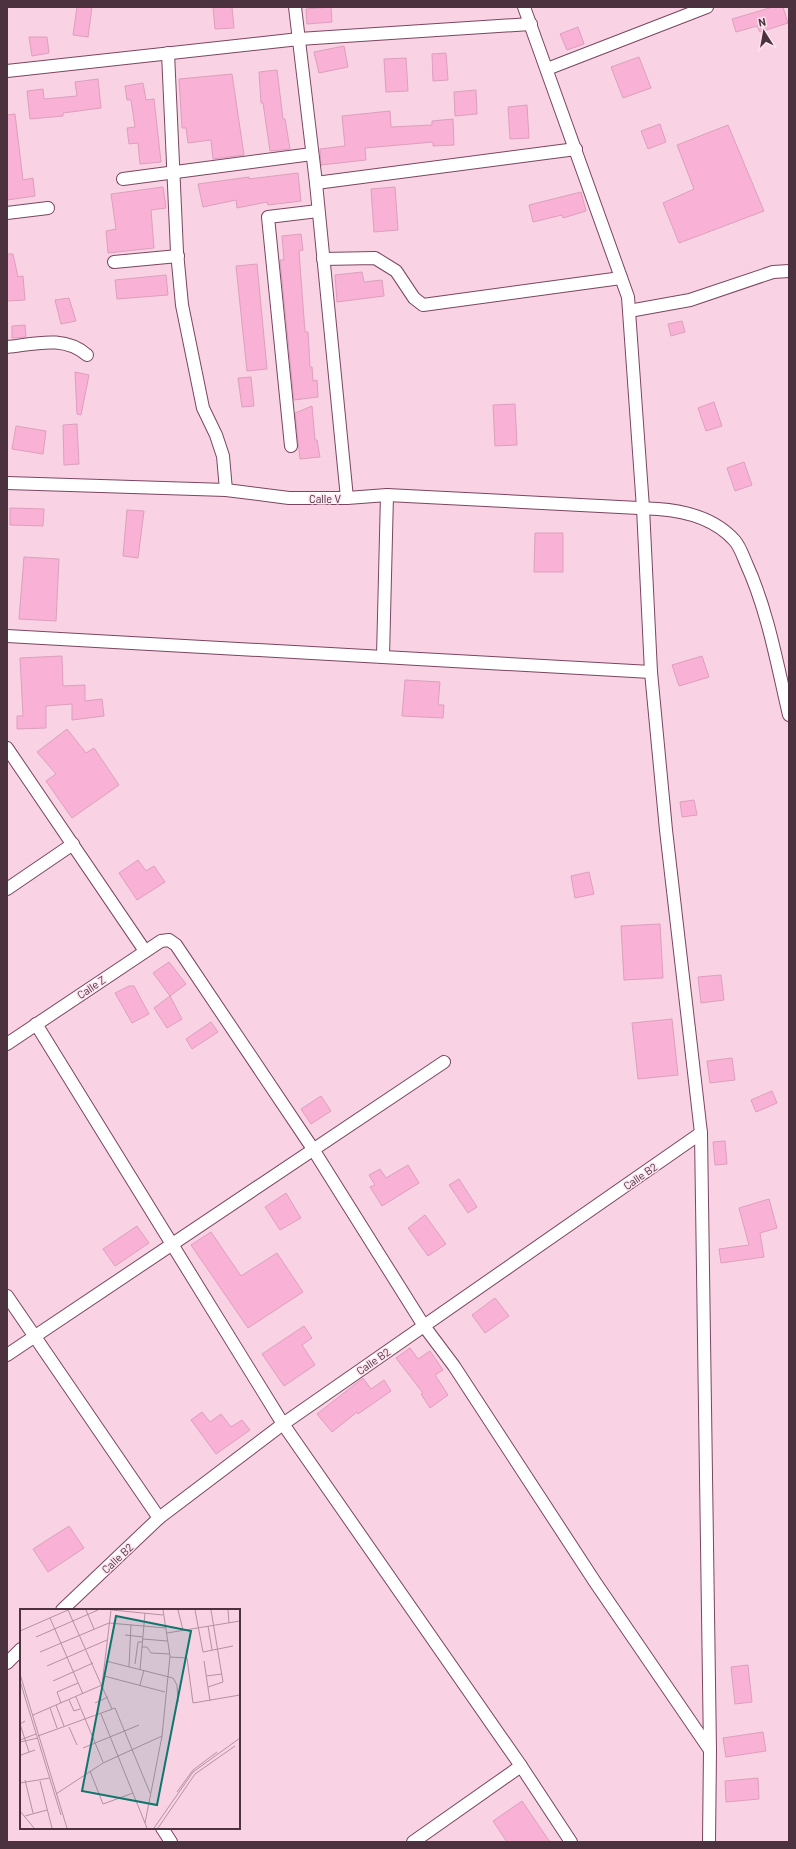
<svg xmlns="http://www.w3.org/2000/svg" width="796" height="1849" viewBox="0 0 796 1849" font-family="Barlow,sans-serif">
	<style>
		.building { fill: #f9b2d5; stroke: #dd9fbd }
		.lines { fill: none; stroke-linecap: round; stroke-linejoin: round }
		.minor-casing { stroke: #7b4561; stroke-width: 14 }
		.minor { stroke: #fff; stroke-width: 12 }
		.labels { text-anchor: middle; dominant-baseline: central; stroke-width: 3; stroke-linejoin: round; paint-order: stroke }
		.street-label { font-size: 11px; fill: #4c323f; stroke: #fee3ef }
		.inset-road { fill: none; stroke: #b492a2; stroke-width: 1 }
		.view { fill: #0f766e; fill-opacity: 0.15; stroke: #0f766e; stroke-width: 2 }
		.inset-edge { fill: none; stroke: #4c323f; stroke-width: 2 }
	</style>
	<rect width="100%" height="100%" fill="#f9d2e4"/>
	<!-- building -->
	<g class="building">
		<polygon points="77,7 92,7 88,37 73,35"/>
		<polygon points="213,7 232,7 234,28 215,29"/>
		<polygon points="331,7 332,22 307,24 306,9"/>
		<polygon points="773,7 783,7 788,23 760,32 757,26 736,32 732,19"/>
		<polygon points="578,27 584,44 567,50 560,34"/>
		<polygon points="29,37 47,37 49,53 32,56"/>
		<polygon points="344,46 348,67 319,73 314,52"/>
		<polygon points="446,53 448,80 433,81 432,54"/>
		<polygon points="639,57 651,88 623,98 611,67"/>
		<polygon points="406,58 408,91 386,92 384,59"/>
		<polygon points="277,70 283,119 285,119 290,149 270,151 263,103 261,103 259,72"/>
		<polygon points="232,74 244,155 213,159 211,140 188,143 186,128 182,128 179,79"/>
		<polygon points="98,79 101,108 63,113 63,116 30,119 27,91 43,89 44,99 77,96 75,82"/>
		<polygon points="143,83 146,100 154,99 161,162 140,164 138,143 129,144 127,128 135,127 131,100 127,100 125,86"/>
		<polygon points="476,90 477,114 455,116 454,92"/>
		<polygon points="527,105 529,138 510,139 508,107"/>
		<polygon points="390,111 391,127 432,125 432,121 453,119 454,145 433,146 433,142 365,148 366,160 321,165 320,149 345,146 342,116"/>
		<polygon points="15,114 23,180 33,178 35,196 7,200 7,115"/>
		<polygon points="660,124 666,142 648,149 641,131"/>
		<polygon points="728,125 764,211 679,243 663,203 694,189 677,145"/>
		<polygon points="298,173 301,201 268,205 267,202 237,208 236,200 203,207 198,184 249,177 249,179"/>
		<polygon points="163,187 166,208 151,210 154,248 108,253 106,231 116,229 111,194"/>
		<polygon points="395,187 398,230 374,232 371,189"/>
		<polygon points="581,192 586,211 563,218 562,215 533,222 529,205"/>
		<polygon points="301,234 303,250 299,251 305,332 308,332 310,367 312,367 313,381 317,380 318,397 294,400 280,260 284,260 282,236"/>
		<polygon points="7,254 13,254 18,277 23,276 25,300 7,301"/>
		<polygon points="257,264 267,369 247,371 236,266"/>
		<polygon points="362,272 364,282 382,280 384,296 337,302 335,275"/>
		<polygon points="166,275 168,295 117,299 115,280"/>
		<polygon points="69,298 76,321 61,324 55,300"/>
		<polygon points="682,321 685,332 671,336 668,324"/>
		<polygon points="25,325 26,337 12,338 12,326"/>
		<polygon points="75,372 89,375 81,415 77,414"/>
		<polygon points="251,377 254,406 242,407 238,378"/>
		<polygon points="714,402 722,426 706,431 698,408"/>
		<polygon points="515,404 517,445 495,446 493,405"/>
		<polygon points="312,406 315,440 317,440 320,457 300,459 295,413"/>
		<polygon points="77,424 79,464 64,465 63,425"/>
		<polygon points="16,426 46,431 43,454 12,449"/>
		<polygon points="744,462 752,485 735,491 727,468"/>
		<polygon points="10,508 44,509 43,526 10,525"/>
		<polygon points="127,510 144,511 138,558 123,556"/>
		<polygon points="535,533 563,533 563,572 534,572"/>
		<polygon points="24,557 59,559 56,621 19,619"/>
		<polygon points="62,656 63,686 85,685 85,701 102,699 104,716 72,720 72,704 46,706 46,728 17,729 17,716 23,716 20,658"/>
		<polygon points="702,656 709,677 679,686 672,665"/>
		<polygon points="405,680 440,682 438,705 444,705 443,718 402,716"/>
		<polygon points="67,729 86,753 94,748 119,785 72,818 46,781 56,774 37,752"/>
		<polygon points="694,800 697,815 682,817 680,802"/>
		<polygon points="138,860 146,871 154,866 165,882 137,900 119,873"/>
		<polygon points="589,872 594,894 575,898 571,876"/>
		<polygon points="660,924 663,978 624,980 621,926"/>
		<polygon points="169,962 186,984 170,996 153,973"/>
		<polygon points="721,975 724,1000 701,1003 698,977"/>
		<polygon points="129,986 134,986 149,1014 132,1023 115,993"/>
		<polygon points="170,996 182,1019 167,1028 154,1008"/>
		<polygon points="672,1019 678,1075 638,1079 632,1023"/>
		<polygon points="211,1022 218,1032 192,1049 186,1039"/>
		<polygon points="732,1058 735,1080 710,1083 707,1061"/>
		<polygon points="772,1091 777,1103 756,1112 751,1100"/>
		<polygon points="321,1096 331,1111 311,1124 301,1109"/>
		<polygon points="725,1141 727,1164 715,1165 713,1142"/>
		<polygon points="408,1165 419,1183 382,1206 370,1187 375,1185 369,1175 380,1169 386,1178"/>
		<polygon points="459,1179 477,1207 468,1213 449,1185"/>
		<polygon points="286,1193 301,1218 280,1230 265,1207"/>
		<polygon points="769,1199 777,1228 760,1233 764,1257 721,1263 719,1249 749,1245 739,1208"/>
		<polygon points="425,1215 446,1244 428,1256 408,1228"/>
		<polygon points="137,1226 149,1243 115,1266 103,1249"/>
		<polygon points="211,1232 241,1276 277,1253 303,1292 248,1328 191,1245"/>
		<polygon points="495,1298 509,1316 485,1333 472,1315"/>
		<polygon points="304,1326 312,1338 302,1345 315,1365 284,1386 262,1354"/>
		<polygon points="410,1348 418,1359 430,1351 443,1370 435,1375 448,1395 430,1408 421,1394 423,1393 396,1358"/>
		<polygon points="363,1378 371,1389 384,1380 391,1391 358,1414 357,1412 332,1432 317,1414"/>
		<polygon points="202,1412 210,1422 221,1414 231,1427 242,1420 250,1430 216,1454 191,1420"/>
		<polygon points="69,1526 84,1548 48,1572 33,1549"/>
		<polygon points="748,1665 752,1702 735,1704 731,1667"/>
		<polygon points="763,1732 766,1751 726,1757 723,1738"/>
		<polygon points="758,1778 759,1799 726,1802 725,1781"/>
		<polygon points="522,1801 550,1842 507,1842 493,1821"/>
	</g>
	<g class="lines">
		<!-- minor casing -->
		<g class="minor-casing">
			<g id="minor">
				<polyline points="295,7 316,183 347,498"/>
				<polyline points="524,7 628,297 643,508 651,672 666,830 701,1133 710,1750 709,1842"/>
				<polyline points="168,53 177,252 182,305 203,408 216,435 223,456 226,490"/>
				<polyline points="547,69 707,7"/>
				<polyline points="7,71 299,39 531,24"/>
				<polyline points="123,179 312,154"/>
				<polyline points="316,183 576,149"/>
				<polyline points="7,213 48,208"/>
				<polyline points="323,259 375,258 396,271 414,298 423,305 621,278"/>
				<polyline points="114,262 178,256"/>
				<polyline points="629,311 690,300 773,272 789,271"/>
				<path d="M7,347C35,344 64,335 87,355"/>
				<polyline points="291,446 268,217 318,211"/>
				<path d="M7,483L226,490L289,498H347L387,495L658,509C686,511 715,518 735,541C740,547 743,556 746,563C768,611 777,664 789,715"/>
				<polyline points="7,636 651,672"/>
				<polyline points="383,657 387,495"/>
				<polyline points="7,748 145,951"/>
				<polyline points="7,889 73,844"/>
				<polyline points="36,1024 283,1424 521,1766 571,1842"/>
				<polyline points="7,1044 161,941 169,940 176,945 311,1146 424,1326 454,1366 595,1582 710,1750"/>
				<polyline points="7,1296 159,1518"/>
				<polyline points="7,1355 444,1062"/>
				<polyline points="62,1610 159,1518 283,1424 701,1133"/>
				<polyline points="7,1663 21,1649"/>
				<polyline points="162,1828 171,1842"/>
				<polyline points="413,1842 521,1766"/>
			</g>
		</g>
		<!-- minor -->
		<use href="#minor" class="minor"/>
	</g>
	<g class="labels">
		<!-- street labels -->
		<g class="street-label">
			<text x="325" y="498">Calle V</text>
			<text transform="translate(91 987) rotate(-34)">Calle Z</text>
			<text transform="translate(640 1176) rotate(-35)">Calle B2</text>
			<text transform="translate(373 1361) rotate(-35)">Calle B2</text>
			<text transform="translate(117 1558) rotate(-43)">Calle B2</text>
		</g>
	</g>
	<!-- overview -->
	<g transform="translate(20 1609)">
		<rect width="220" height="220" fill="#f9d2e4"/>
		<path class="inset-road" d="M48,1L92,100M66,1L74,20M92,1L143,6M158,1L163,21M175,1L183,43L213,37M208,1L209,14M30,9L63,85M188,17L192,41M0,22L48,1M147,24L220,12M105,26L123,28M16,28L78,1M123,30L147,32M122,38H127L131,44L150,45M20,43L89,14L146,19M150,48L167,49L173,94L220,86M86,52L153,69L157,76L158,93M184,52L190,92M115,55L118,33H122M27,57L87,31M109,58L111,15M120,61L125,4M0,65L47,219M84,67L145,83M186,67L202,65M0,72L41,206M33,72L73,54M120,76L124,61M188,78L203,73L191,1M56,88L83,153M49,91L54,102L60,100M41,94L37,83L58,74M75,94L88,88M36,96L44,117M30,99L37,119M81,105L127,219M13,106L82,76L91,1M5,112L0,115L9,143M49,118L57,136M18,127L95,99L130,184M0,131L16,125M0,133L18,129M63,139L119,116M1,146L15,141M70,162L83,195L113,184M5,171L13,204M20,172L32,219M0,174L30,169M157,183L173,161L197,143M36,185L83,154L142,127M0,202L14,219M5,207L27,201M125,214L142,127L150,47L143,1M134,219L173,163L220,129M138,219L175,165L215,137"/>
		<path class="view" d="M96,7L171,22L137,196L62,182Z"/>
		<rect width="220" height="220" class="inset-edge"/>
	</g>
	<!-- border -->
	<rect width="796" height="1849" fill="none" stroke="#4c323f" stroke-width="16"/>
	<!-- north arrow -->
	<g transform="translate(764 32) rotate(349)" stroke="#fee3ef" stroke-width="3" paint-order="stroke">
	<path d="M0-3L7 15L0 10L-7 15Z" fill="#4c323f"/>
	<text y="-6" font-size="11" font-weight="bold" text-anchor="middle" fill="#4c323f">N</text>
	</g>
</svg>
